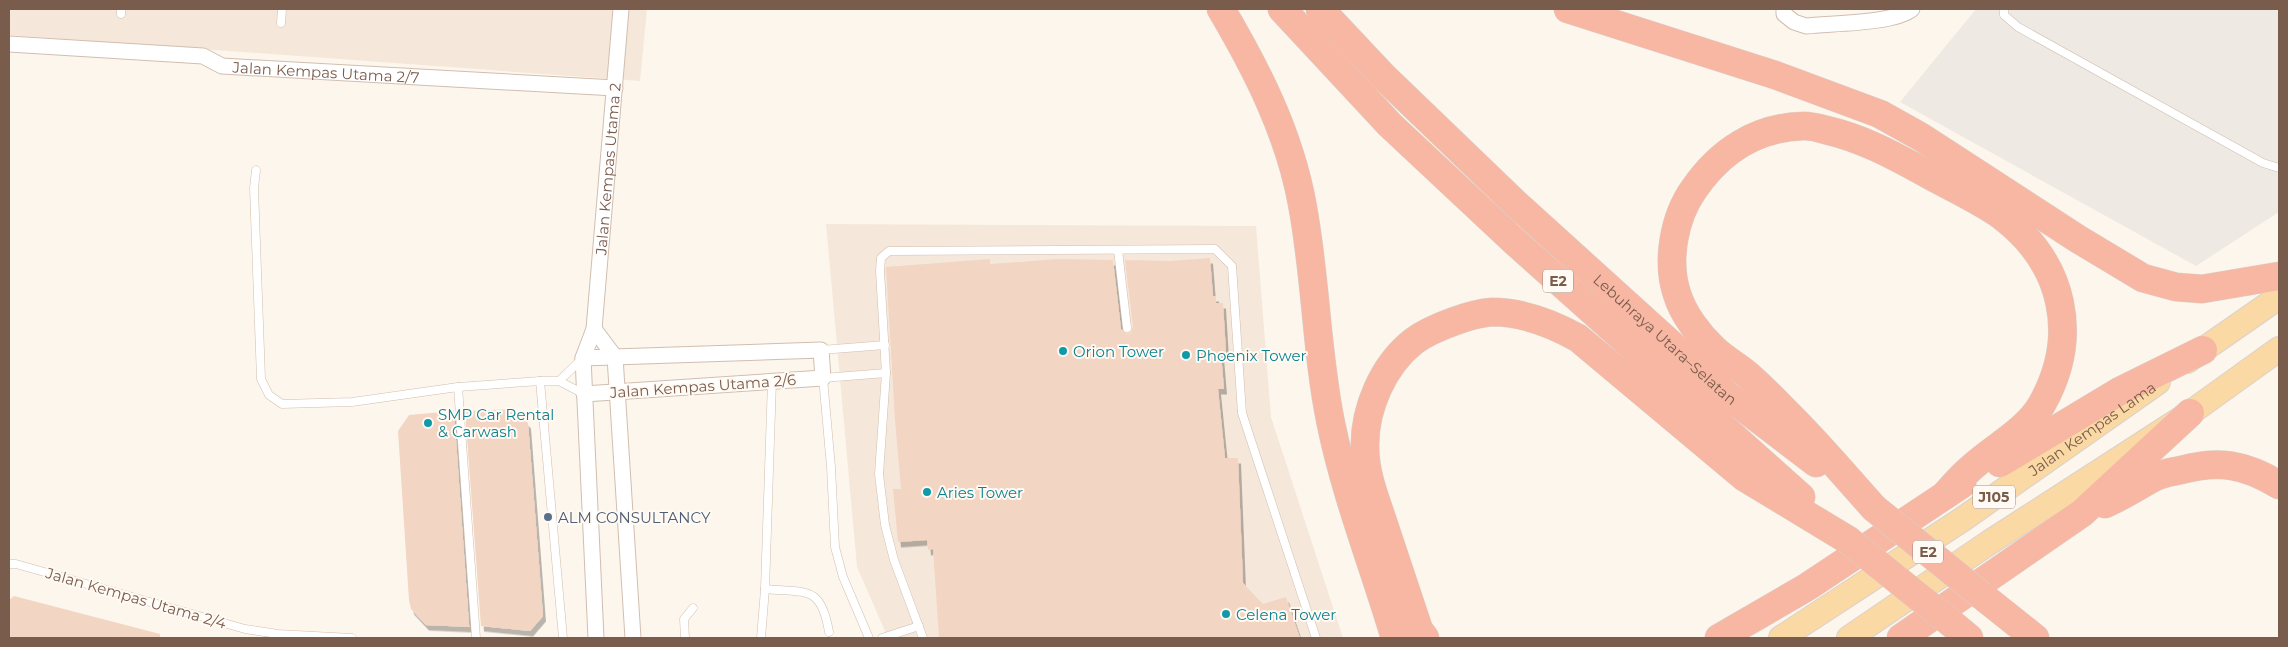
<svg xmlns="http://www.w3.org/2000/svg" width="2288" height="647" viewBox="0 0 2288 647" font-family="Montserrat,sans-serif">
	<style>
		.residential { fill: #f5e8da }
		.industrial { fill: #efe9e4 }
		.building { fill: #f3d5c3; filter: url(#shadow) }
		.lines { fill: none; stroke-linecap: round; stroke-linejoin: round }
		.service-casing { stroke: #d1beb0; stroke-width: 9 }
		.minor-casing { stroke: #d1beb0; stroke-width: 17 }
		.primary-casing { stroke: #dad1cd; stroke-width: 26 }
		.motorway-casing { stroke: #dad1cd; stroke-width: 29 }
		.service { stroke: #fff; stroke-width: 8 }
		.minor { stroke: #fff; stroke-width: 15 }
		.primary { stroke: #fbd9a5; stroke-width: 24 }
		.motorway { stroke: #f7b7a3; stroke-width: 28 }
		.motorway-bridge-casing { stroke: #dad1cd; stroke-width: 29; stroke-linecap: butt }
		.motorway-bridge { stroke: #f7b7a3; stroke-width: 28 }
		.culture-dot { fill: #0f9aa8; stroke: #fffaf3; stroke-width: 2 }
		.service-dot { fill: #5c6f8a; stroke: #fffaf3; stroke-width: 2 }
		.labels { text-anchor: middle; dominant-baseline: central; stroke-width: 4; stroke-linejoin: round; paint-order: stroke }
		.shield { fill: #fffaf3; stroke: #a28b7f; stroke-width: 1 }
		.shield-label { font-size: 14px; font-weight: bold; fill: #7a5c4d }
		.street-label { font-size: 15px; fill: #7a5c4d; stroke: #fffaf3 }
		.culture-label { font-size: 15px; fill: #0d838f; stroke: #fffaf3; text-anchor: start }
		.service-label { font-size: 15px; fill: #4e5e75; stroke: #fffaf3; text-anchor: start }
	</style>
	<defs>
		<filter id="shadow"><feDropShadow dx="3" dy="5.5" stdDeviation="0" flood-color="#0004"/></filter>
	</defs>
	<rect width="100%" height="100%" fill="#fdf6ec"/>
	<!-- residential -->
	<g class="residential">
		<polygon points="9,9 647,9 640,81 9,35"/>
		<polygon points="826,224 1256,226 1271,417 1343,638 888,638 857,567"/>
	</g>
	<!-- industrial -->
	<polygon class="industrial" points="1976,9 2279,9 2279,212 2196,266 1900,102"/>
	<!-- building -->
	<g class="building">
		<polygon points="1210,258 1213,296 1216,296 1216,303 1223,303 1226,353 1221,353 1224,389 1218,389 1225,458 1238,458 1243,583 1263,604 1286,597 1300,638 939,638 933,549 928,550 927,540 898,542 893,489 901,489 895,420 886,267 990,259 990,264 1058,259 1113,260 1121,329 1127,334 1131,332 1133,327 1125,260 1170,261"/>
		<polygon points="515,409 528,423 543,616 530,631 481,626 465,411"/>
		<polygon points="454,411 469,625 470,627 426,625 411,609 409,600 398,431 409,415"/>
		<polygon points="14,596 160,634 160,638 9,638 9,600"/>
	</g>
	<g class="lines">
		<!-- service casing -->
		<g class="service-casing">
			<g id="service">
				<polyline points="2004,9 2004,15 2018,27 2263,163 2279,168"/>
				<polyline points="121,14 121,9"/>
				<polyline points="281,23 282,9"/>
				<polyline points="256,170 254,188 261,379 269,395 282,404 352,402 458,387 540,381 559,381 584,394"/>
				<polyline points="1118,250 1127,328"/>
				<polyline points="821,350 885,345"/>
				<polyline points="540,381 563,638"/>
				<polyline points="559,381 583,358"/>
				<polyline points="458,387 476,638"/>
				<polyline points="9,564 16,564 245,629 278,634 352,638"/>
				<path d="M765,589C807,593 821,585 829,632"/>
				<polyline points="685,638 684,619 693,608"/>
				<polyline points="761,638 765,589 772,381"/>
				<polyline points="869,638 843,577 835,547 831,467 823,378 886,373"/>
				<polyline points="882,638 919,626"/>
				<polyline points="923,638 894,560 885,525 879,474 886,373 880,271 881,258 889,251 1215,249 1232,266 1242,413 1316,638"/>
			</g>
		</g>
		<!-- minor casing -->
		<g class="minor-casing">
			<g id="minor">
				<path d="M1784,9V14L1794,22L1806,26C1832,23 1893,24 1912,9"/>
				<path id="s1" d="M9,44L203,56L222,66L615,88"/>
				<polyline points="594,329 615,357"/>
				<polyline points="615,357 633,638"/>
				<polyline points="583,358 821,350 823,378 584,394"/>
				<path id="s2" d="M596,638L583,358L594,329L621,9"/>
			</g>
		</g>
		<!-- primary casing -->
		<g class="primary-casing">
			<g id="primary">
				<polyline points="2187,361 2279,297"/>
				<path id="s3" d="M1781,638L1963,519L2158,382"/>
				<polyline points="1849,638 1990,542 2190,413 2279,349"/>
			</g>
		</g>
		<!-- motorway casing -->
		<g class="motorway-casing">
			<g id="motorway">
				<path d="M1221,9C1257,70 1289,133 1302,203C1316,276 1316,352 1331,424C1346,497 1374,567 1395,638"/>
				<polyline points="1282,9 1390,125 1515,242 1801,497"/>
				<path id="s4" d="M1320,9L1383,76L1515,203L1727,395L1816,463"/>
				<polyline points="1568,9 1775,75 1880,114 1921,137 2078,239 2143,278 2176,287 2202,289 2279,276"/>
				<polyline points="2000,463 2120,391 2203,350"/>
				<path d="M2105,504C2123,496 2138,486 2155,477C2163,473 2173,472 2181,470C2219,460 2245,464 2279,485"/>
				<path d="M1874,508C1847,478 1821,447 1792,418C1778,404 1764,389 1749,376C1738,366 1724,359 1714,349C1699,335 1683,314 1677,294C1666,261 1674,217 1694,189C1720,151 1757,127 1804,126C1811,126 1819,128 1826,130C1861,138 1891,154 1922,171C1946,185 1982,201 2003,217C2064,264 2080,336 2042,404C2026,432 1992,448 1969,470C1961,477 1953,486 1946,494"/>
				<polyline points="1981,595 2035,638"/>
				<polyline points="1951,623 1969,638"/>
				<path d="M1425,638L1419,630C1407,595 1396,560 1384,525C1376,500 1365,475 1365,448C1364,409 1383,365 1414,341C1426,332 1441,326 1455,321C1466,317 1479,313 1492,312C1523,312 1551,323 1578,338L1744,477L1848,540"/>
				<polyline points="1719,638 1807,587 1962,484"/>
				<polyline points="1901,638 2082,513 2190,413"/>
			</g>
		</g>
		<!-- service -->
		<use href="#service" class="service"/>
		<!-- minor -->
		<use href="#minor" class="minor"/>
		<!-- primary -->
		<use href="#primary" class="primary"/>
		<!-- motorway -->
		<use href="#motorway" class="motorway"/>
		<!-- motorway-bridge casing -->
		<g class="motorway-bridge-casing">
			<g id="motorway-bridge">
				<polyline points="1874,508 1981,595"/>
				<polyline points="1848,540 1951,623"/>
			</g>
		</g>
		<!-- motorway-bridge -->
		<use href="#motorway-bridge" class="motorway-bridge"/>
	</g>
	<!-- markers -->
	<g class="culture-dot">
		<circle cx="1063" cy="351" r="5"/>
		<circle cx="1186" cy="355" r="5"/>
		<circle cx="428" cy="423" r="5"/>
		<circle cx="927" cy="492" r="5"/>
		<circle cx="1226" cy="614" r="5"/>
	</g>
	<circle class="service-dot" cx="548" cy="517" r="5"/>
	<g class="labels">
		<!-- shield labels -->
		<g class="shield">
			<rect x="1543" y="269.5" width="30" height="23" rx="4"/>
			<rect x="1973" y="485.5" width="42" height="23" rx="4"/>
			<rect x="1913" y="540.5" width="30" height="23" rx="4"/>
		</g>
		<g class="shield-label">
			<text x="1558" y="281">E2</text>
			<text x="1994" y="497">J105</text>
			<text x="1928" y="552">E2</text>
		</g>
		<!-- street labels -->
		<g class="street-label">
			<text stroke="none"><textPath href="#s1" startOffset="320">Jalan Kempas Utama 2/7</textPath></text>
			<text stroke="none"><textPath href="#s2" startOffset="472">Jalan Kempas Utama 2</textPath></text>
			<text stroke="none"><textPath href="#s4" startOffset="478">Lebuhraya Utara–Selatan</textPath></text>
			<text transform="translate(703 386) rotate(-4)">Jalan Kempas Utama 2/6</text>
			<text stroke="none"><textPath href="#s3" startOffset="375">Jalan Kempas Lama</textPath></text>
			<text transform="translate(136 598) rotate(16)">Jalan Kempas Utama 2/4</text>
		</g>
		<!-- culture labels -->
		<g class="culture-label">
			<text x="1073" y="351">Orion Tower</text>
			<text x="1196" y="355">Phoenix Tower</text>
			<text x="438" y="414">SMP Car Rental<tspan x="438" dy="17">&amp; Carwash</tspan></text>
			<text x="937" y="492">Aries Tower</text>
			<text x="1236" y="614">Celena Tower</text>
		</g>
		<!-- service labels -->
		<g class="service-label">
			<text x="558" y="517">ALM CONSULTANCY</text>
		</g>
	</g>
	<!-- border -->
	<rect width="2288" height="647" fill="none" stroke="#7a5c4d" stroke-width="20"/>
</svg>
